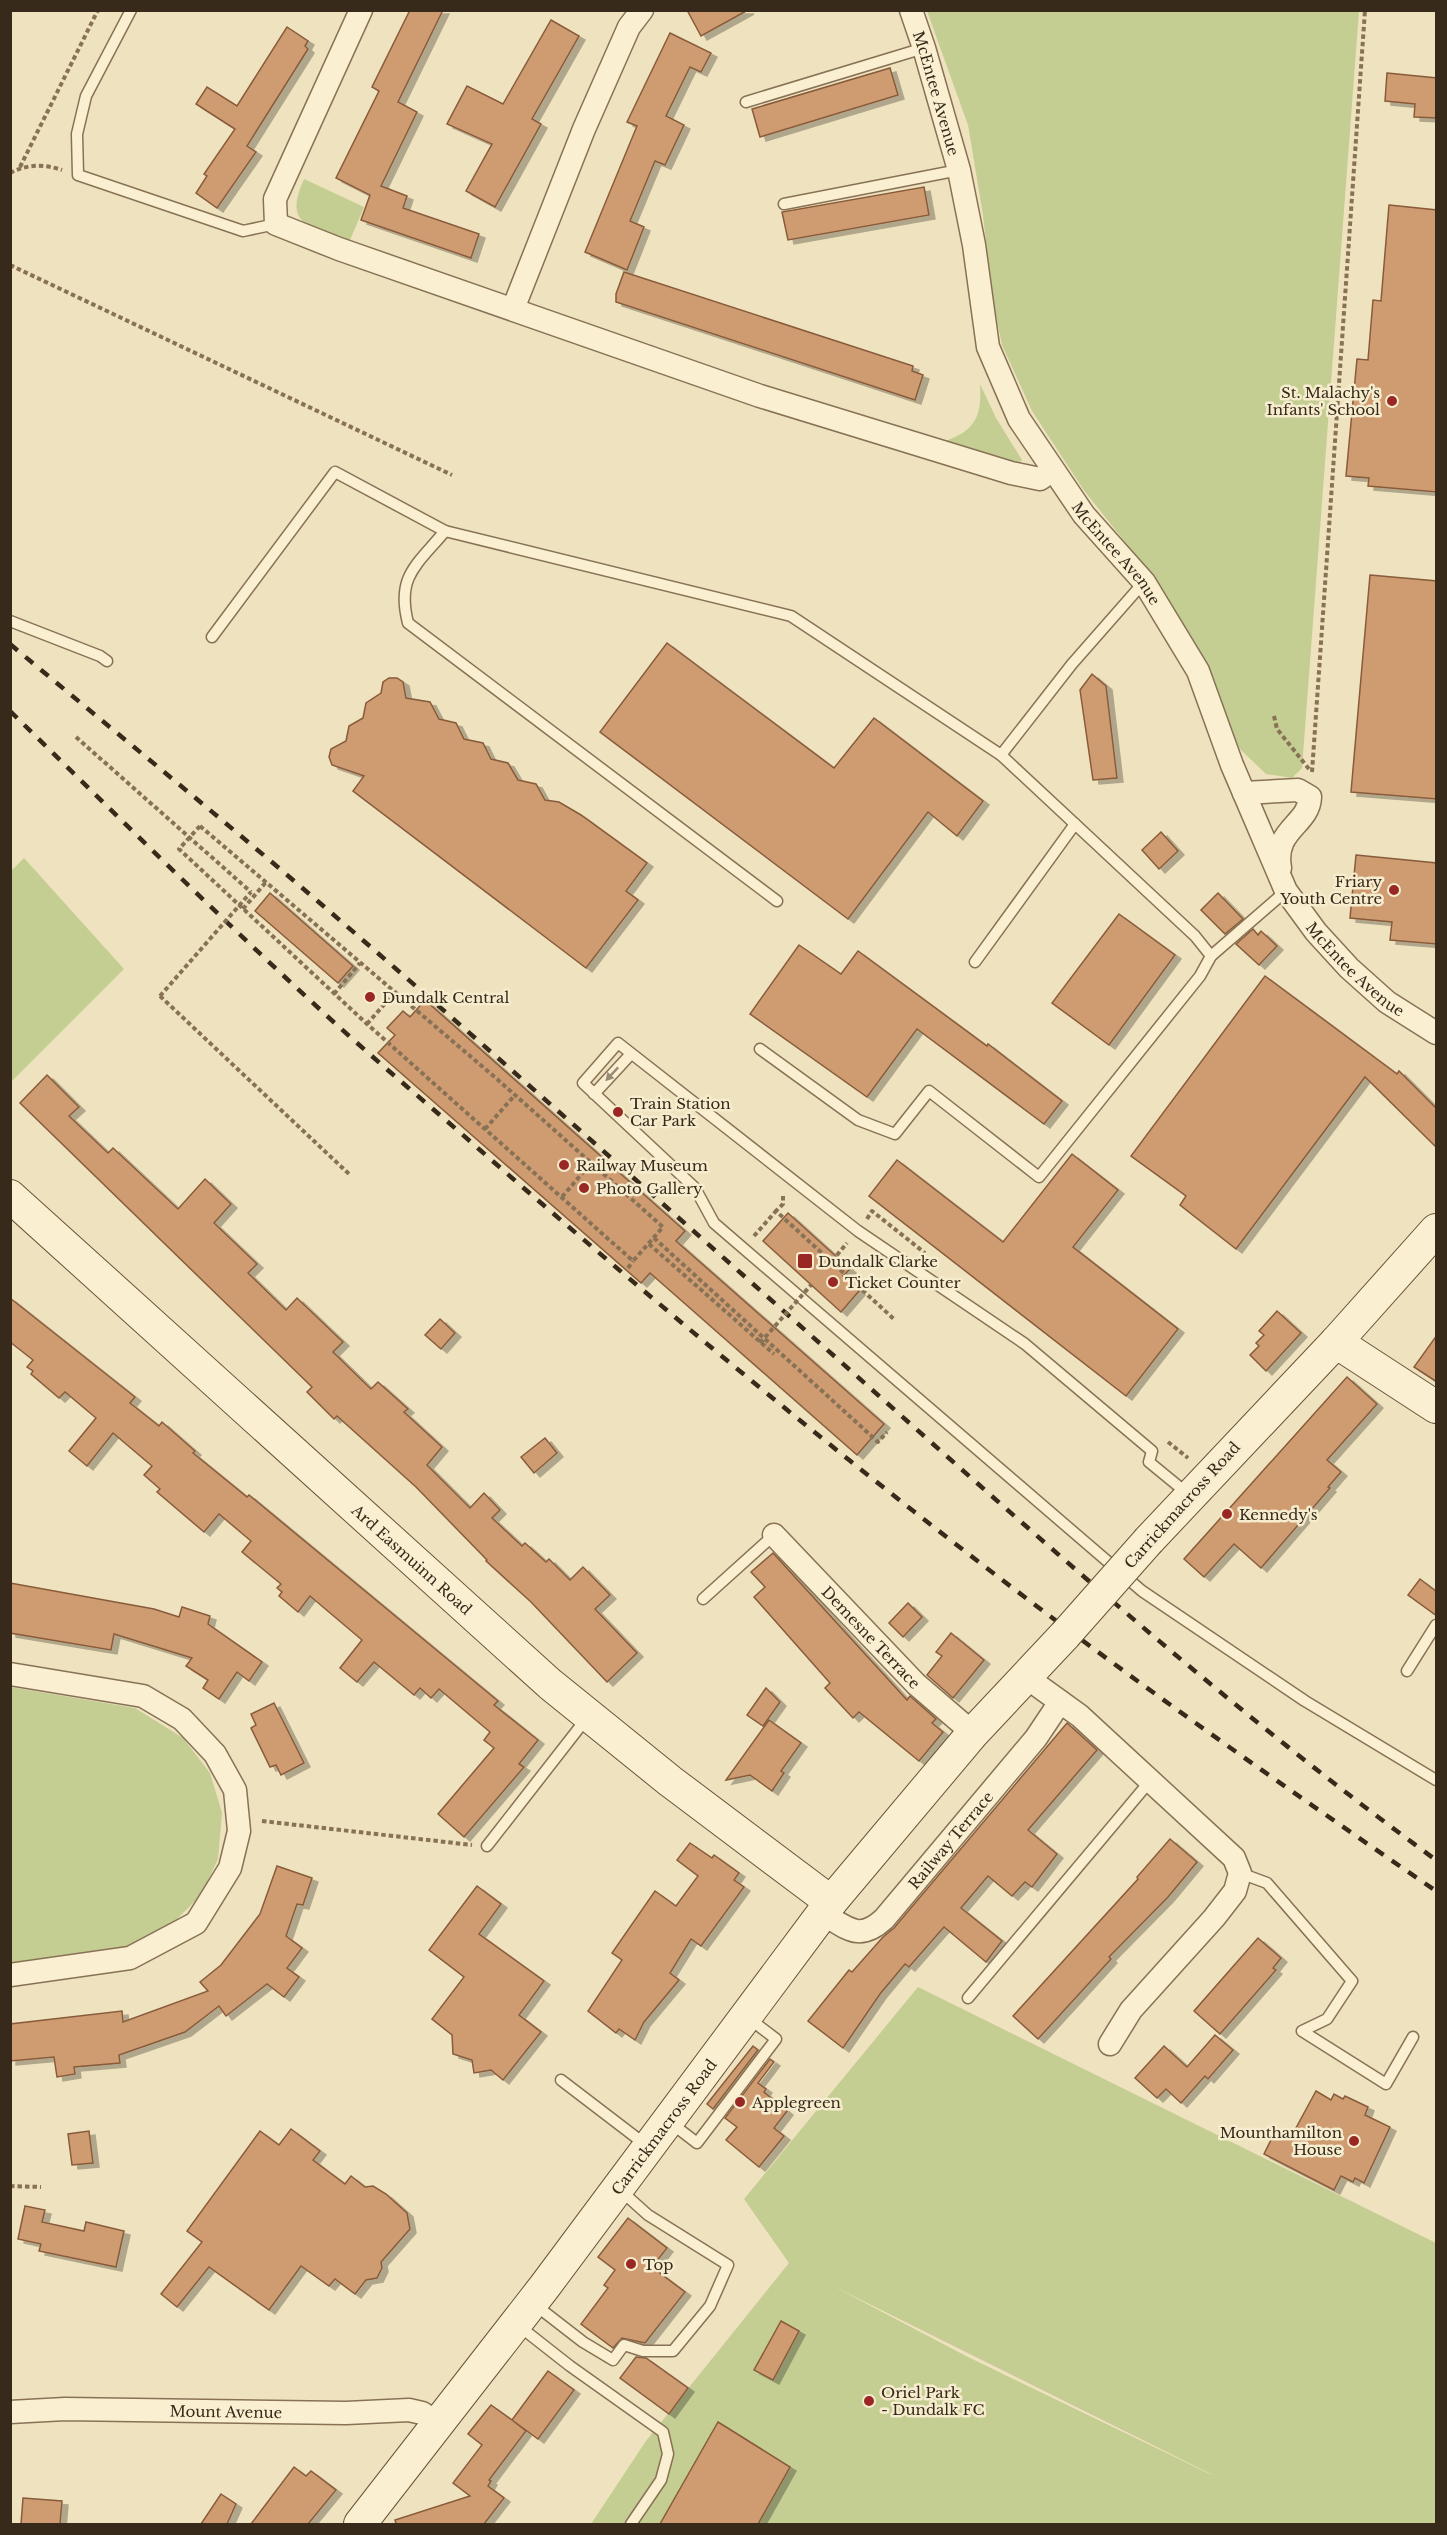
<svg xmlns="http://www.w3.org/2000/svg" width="1447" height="2535" viewBox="0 0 1447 2535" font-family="'Libre Baskerville',serif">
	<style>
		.green { fill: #c4cd92; fill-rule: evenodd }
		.building { fill: #cf9c72; stroke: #885c3b; stroke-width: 1.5; filter: url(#shadow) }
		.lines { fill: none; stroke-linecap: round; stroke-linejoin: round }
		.lane-casing { stroke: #887256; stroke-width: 13 }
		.street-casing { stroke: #887256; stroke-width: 25 }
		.secondary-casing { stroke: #69533a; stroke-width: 34 }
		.path { stroke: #887256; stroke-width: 4; stroke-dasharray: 4.5 3; stroke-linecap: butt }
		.lane { stroke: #faefd1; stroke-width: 10 }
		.street { stroke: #faefd1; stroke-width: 22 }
		.secondary { stroke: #faefd1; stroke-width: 32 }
		.rail { stroke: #372a1b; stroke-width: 4.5; stroke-dasharray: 10 10; stroke-linecap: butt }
		.secondary-bridge-casing { stroke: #69533a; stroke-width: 34; stroke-linecap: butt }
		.path-bridge { stroke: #887256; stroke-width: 4; stroke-dasharray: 4.5 3; stroke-linecap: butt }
		.secondary-bridge { stroke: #faefd1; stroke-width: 32 }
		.oneway { fill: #988c76 }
		.poi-dot { fill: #992824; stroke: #f6ecce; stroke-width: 2 }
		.labels { text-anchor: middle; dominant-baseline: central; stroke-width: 5; stroke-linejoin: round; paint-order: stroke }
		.street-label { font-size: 15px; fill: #372a1b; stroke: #f6ecce }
		.poi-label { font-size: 15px; fill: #372a1b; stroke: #f6ecce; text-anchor: start }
	</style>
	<defs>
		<filter id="shadow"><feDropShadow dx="6" dy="4" stdDeviation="0" flood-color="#0004"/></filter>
	</defs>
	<rect width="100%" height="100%" fill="#efe2be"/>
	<!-- green -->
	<g class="green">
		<polygon points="927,11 1359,11 1302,768 1292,778 1266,774 1240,749 1225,719 1198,650 1136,556 1083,489 1032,411 1002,345 992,296 983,215 968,125"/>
		<path d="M304,179L364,207L350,240C312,225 282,228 304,179Z"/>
		<path d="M980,384L996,418L1022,460L1017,466L985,453L945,441C976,431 982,415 980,384Z"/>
		<polygon points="24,858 124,969 11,1082 11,871"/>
		<polygon points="10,1687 135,1708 183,1738 210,1773 222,1813 218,1859 201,1895 166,1930 113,1952 11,1964"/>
		<path d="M918,1987L1436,2243V2524H591L646,2441L789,2263L744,2199ZM831,2285L1211,2474L1212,2475L966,2356Z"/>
	</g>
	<!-- building -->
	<g class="building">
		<polygon points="410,10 443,10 398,102 417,112 381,186 407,196 403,208 479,234 471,258 361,220 370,195 336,178 379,91 372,87"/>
		<polygon points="687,10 748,10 701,36"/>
		<polygon points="551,20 579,36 532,119 541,124 495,207 466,191 492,144 447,124 467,86 503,104"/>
		<polygon points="287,27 308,41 305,46 308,49 247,146 256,152 217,208 196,193 207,176 204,174 235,129 196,104 207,87 237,106"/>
		<polygon points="670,33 711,53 701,72 690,67 666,116 684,125 665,165 655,161 630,221 644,227 627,270 585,252 637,126 627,122"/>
		<polygon points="890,68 898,95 760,137 752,109"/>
		<polygon points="1387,73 1437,78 1437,118 1414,117 1415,104 1385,101"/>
		<polygon points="924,187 929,215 788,240 782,212"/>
		<polygon points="1389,205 1437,210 1437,492 1368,486 1369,478 1346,476 1357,359 1368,360 1373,300 1381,301"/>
		<polygon points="624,272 913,366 912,371 923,375 915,400 616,302 616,294"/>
		<polygon points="1370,575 1437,581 1437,799 1351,792"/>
		<polygon points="667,643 834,768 874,718 983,801 957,836 928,812 848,919 600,732"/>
		<polygon points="1092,674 1106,686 1117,778 1093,780 1080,690"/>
		<polygon points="389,678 397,678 403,682 406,698 430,702 439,719 456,723 464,739 483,743 491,759 508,763 518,780 536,784 545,800 559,802 581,815 647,863 626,891 638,900 586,968 353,791 364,776 332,765 329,757 331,749 346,741 349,726 363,718 366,703 381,693 383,682"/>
		<polygon points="1161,832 1178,851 1159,869 1142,850"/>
		<polygon points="1356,855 1437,863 1437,944 1390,940 1392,922 1350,918"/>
		<polygon points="270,893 353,966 338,983 255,911"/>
		<polygon points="1218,893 1243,919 1225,934 1201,910"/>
		<polygon points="1119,914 1175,955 1109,1045 1052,1003"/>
		<polygon points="1253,929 1258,935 1261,931 1277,946 1259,965 1236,944"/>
		<polygon points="799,945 841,974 858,951 987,1046 988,1044 1062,1101 1044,1124 917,1029 867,1097 750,1014"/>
		<polygon points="1265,976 1397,1074 1399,1071 1437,1109 1437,1148 1365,1077 1236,1249 1180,1205 1186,1196 1131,1156"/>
		<polygon points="425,1000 685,1231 676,1241 884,1424 857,1455 650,1273 641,1283 378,1053 395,1035 387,1028 403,1011 410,1017"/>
		<polygon points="47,1075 79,1107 69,1116 108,1153 113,1148 178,1209 205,1179 231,1204 214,1223 257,1264 248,1273 286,1310 297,1298 343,1342 333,1352 371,1389 378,1382 408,1409 404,1412 442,1447 427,1465 470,1508 484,1493 500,1510 492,1518 522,1546 525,1543 546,1562 549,1559 570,1580 583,1567 610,1595 595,1609 637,1653 607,1682 531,1602 486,1561 487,1560 416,1487 337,1416 334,1419 307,1392 312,1387 20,1103"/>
		<polygon points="1072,1154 1118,1190 1073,1247 1178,1329 1126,1396 869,1196 897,1160 1003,1242"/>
		<polygon points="788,1213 850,1269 843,1276 859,1291 841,1312 763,1241"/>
		<polygon points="10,1298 135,1397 130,1403 159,1426 162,1422 195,1451 193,1453 247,1497 249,1495 498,1701 494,1705 538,1740 519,1764 524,1767 464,1837 438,1814 494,1748 484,1740 490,1732 439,1689 431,1698 420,1688 414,1695 374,1662 357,1682 340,1668 362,1640 310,1596 298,1612 279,1596 282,1592 277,1588 281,1584 242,1552 251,1541 219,1514 204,1532 157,1492 160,1489 144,1475 152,1466 113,1433 87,1466 69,1451 96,1418 65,1392 59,1398 31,1374 33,1371 27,1367 33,1360 10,1342"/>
		<polygon points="1277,1311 1301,1333 1266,1371 1250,1355 1259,1346 1256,1343 1264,1335 1259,1331"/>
		<polygon points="440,1319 455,1333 441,1349 425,1335"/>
		<polygon points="1437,1335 1437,1382 1414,1367"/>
		<polygon points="1347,1377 1377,1404 1327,1460 1341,1472 1328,1487 1330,1488 1261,1568 1234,1544 1204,1577 1184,1559"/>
		<polygon points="545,1438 557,1453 534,1473 521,1457"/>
		<polygon points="773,1553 907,1700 910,1696 936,1719 932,1723 943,1732 919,1761 859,1712 853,1718 825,1688 830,1683 754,1597 765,1587 751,1572"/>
		<polygon points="1420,1579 1437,1592 1437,1616 1408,1595"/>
		<polygon points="10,1583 154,1609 179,1617 182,1607 210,1616 208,1624 262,1662 249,1681 237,1672 219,1699 203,1688 208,1680 186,1666 192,1658 114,1634 111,1650 10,1633"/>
		<polygon points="908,1603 922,1617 903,1637 889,1623"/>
		<polygon points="951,1633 984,1660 953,1698 927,1675 942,1656 936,1652"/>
		<polygon points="766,1688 780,1702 763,1726 747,1715"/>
		<polygon points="274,1703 304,1763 281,1775 276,1765 270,1767 251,1728 256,1725 251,1714"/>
		<polygon points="769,1720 801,1743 781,1771 784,1773 772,1791 750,1775 726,1780"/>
		<polygon points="1067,1723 1097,1750 1028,1830 1057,1854 1032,1887 1025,1882 1012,1896 988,1876 961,1908 1002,1941 986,1962 944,1927 909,1967 905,1964 880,1994 843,2048 808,2021 849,1970 852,1972 883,1937 894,1928"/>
		<polygon points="1170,1839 1197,1862 1168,1897 1109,1957 1111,1959 1038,2039 1013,2016 1138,1879 1137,1877"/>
		<polygon points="690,1843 712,1858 714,1855 739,1873 734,1880 744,1887 701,1946 691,1939 670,1973 679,1980 644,2022 635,2040 619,2029 616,2033 588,2011 622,1960 612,1953 655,1891 676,1906 698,1876 677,1860"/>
		<polygon points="277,1866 312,1878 303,1905 297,1904 286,1936 302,1948 287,1968 299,1977 284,1997 267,1984 226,2016 219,2006 185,2032 119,2055 120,2063 74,2067 75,2074 57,2077 54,2057 10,2061 10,2024 122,2011 123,2022 208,1991 200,1982 221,1965 260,1914"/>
		<polygon points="477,1886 501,1904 479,1934 544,1981 519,2015 541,2032 503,2080 491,2070 474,2073 472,2060 453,2054 452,2035 432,2019 464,1977 429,1950"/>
		<polygon points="1258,1938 1281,1958 1273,1968 1276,1970 1220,2034 1194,2011"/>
		<polygon points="1215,2035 1233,2050 1208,2079 1205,2076 1181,2103 1166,2089 1157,2098 1135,2078 1164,2046 1187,2067"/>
		<polygon points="753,2046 758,2050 713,2109 707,2104"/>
		<polygon points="770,2059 774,2062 758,2083 766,2089 764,2092 787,2111 774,2128 784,2136 759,2167 726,2140 737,2127 725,2118"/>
		<polygon points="1316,2091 1331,2100 1334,2094 1343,2099 1345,2096 1368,2107 1365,2115 1390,2127 1364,2183 1355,2178 1353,2182 1341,2176 1334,2190 1264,2154 1276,2130 1291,2137"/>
		<polygon points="291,2129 320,2151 313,2160 345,2184 351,2176 365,2187 373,2186 386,2194 407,2213 410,2229 381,2262 382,2268 377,2278 366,2280 355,2294 335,2279 329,2286 301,2266 269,2310 209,2267 177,2307 161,2294 202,2242 187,2231 260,2131 279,2145"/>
		<polygon points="89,2131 93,2163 72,2165 68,2134"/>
		<polygon points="25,2206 45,2210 42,2222 84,2231 86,2222 124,2231 116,2267 39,2251 41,2244 18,2239"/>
		<polygon points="628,2218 667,2248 652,2267 685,2292 645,2343 622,2338 613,2348 581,2324 608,2288 604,2285 615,2270 598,2257"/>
		<polygon points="781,2321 799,2331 773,2380 754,2370"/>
		<polygon points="636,2357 646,2358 688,2388 669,2414 620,2378"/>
		<polygon points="548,2371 574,2390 538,2439 512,2420 526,2431 489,2480 491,2481 488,2486 504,2498 484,2524 396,2524 395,2520 470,2496 453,2483 482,2445 468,2434 491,2405 512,2420"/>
		<polygon points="718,2422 790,2467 758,2524 660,2524"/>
		<polygon points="294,2467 306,2476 311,2471 336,2490 308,2524 251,2524"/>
		<polygon points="221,2494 236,2504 227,2524 201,2524"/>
		<polygon points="23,2498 62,2501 60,2524 21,2524"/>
	</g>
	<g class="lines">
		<!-- lane casing -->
		<g class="lane-casing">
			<g id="lane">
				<polyline points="131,10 86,96 77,134 78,175 243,231 276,224"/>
				<polyline points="746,102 924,48"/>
				<polyline points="784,204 959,170"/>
				<polyline points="10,621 100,656 107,661"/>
				<polyline points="212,637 335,472 445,531"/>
				<polyline points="1001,755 1072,664 1144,582"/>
				<path d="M777,901L408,623C396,576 417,565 445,531L791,616L1001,755L1075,824"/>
				<polyline points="1211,956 1286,891"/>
				<polyline points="760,1049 858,1120 895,1134 929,1091 1039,1177 1200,976 1211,956 1195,936 1075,824 975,962"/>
				<polyline points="594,1094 630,1055"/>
				<polyline points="1188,1494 1149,1462 1152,1451 1025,1344 858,1231 618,1043 583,1083 695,1188 714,1223 1142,1591 1305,1701 1436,1780"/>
				<polyline points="703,1599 774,1535"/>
				<polyline points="1407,1671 1436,1625"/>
				<polyline points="487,1846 586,1719"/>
				<polyline points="1240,1873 1267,1883 1352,1981 1327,2019 1302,2031 1386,2084 1413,2037"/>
				<polyline points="968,1998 1150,1781"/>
				<polyline points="561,2080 646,2145"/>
				<polyline points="671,2123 697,2143 776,2039 747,2017"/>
				<polyline points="534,2304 583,2342 613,2360 624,2345 643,2351 673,2351 710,2306 728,2265 648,2215 619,2189"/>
				<polyline points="519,2326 570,2366 663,2432 668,2454 661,2480 631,2524"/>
			</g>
		</g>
		<!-- street casing -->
		<g class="street-casing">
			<g id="street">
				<polyline points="361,10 275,199 276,224 339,249 760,396 1011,473 1040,479 1053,470"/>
				<path id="s1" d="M911,10L924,48L959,170L974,245L988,347L1019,419L1084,515L1144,582L1198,671L1232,765L1286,891L1316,932L1349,968L1387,1002L1436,1033"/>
				<polyline points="513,309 584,129 629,27 642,10"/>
				<path d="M1244,793L1298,790L1310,797C1309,825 1273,829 1280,868"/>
				<path id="s2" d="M774,1535L916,1684L973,1733"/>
				<polyline points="10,1674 143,1696 182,1719 215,1754 235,1790 239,1831 230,1868 196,1923 130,1958 10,1975"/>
				<polyline points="1026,1677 1080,1716 1234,1858 1240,1873 1235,1891 1214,1918 1131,2010 1110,2044"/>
				<path id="s3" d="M823,1914C848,1928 859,1942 884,1919L1036,1738L1060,1702"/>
				<path id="s4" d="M10,2412L65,2409L346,2413L409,2410L422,2413L439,2423"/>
			</g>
		</g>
		<!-- secondary casing -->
		<g class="secondary-casing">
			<g id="secondary">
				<path id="s5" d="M10,1196L550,1684L670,1781L831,1902"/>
				<polyline points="1336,1342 1436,1407"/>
				<polyline points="1149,1540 1336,1342 1436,1230"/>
				<path id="s6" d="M360,2524L545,2286L831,1902L973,1733L1065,1635"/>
			</g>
		</g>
		<!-- path -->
		<g class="path">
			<polyline points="20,167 98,10"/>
			<path d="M10,173C27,164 44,164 62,170"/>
			<polyline points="10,265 452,475"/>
			<polyline points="1274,716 1277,729 1309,769"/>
			<polyline points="76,737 251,892"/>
			<polyline points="1312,772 1365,10"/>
			<polygon points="200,826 497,1079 663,1227 633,1261 367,1024 179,849"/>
			<polyline points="243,909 266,882"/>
			<polyline points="334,994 360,963"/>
			<polyline points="160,996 349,1174"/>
			<polyline points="367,1024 395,992"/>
			<polyline points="485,1129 514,1096"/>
			<polyline points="783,1196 783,1204 776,1211 895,1320"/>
			<polyline points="562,1197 591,1163"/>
			<polyline points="867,1219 872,1211 925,1253"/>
			<polyline points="754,1236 776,1211"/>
			<polyline points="654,1238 878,1442 887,1432"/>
			<polyline points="649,1244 774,1354"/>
			<polyline points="832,1261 847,1243"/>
			<polyline points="628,1268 633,1261"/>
			<polyline points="1168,1442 1188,1458"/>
			<polyline points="262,1821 472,1845"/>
			<polyline points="10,2186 41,2187"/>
		</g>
		<!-- lane -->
		<use href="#lane" class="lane"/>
		<!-- street -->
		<use href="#street" class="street"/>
		<!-- secondary -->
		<use href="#secondary" class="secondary"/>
		<!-- rail -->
		<g class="rail">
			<path d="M10,644C109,727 209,808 307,892C469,1031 628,1173 788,1315C999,1502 1208,1694 1436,1860"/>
			<path d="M10,711C114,813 218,916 326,1015C376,1061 429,1105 480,1150C678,1323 882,1492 1094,1649C1206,1732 1321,1812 1436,1891"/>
		</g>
		<!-- secondary-bridge casing -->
		<g class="secondary-bridge-casing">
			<polyline id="secondary-bridge" points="1065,1635 1149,1540"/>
		</g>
		<!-- path-bridge -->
		<g class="path-bridge">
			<polyline points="160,996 251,892"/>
			<polyline points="760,1343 811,1285"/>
		</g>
		<!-- secondary-bridge -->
		<use href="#secondary-bridge" class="secondary-bridge"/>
	</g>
	<!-- one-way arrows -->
	<defs><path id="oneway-solid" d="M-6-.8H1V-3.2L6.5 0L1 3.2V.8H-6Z" transform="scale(1.5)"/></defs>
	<use class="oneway" href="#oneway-solid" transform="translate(612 1074) rotate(133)"/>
	<!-- markers -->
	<g class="poi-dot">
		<circle cx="1392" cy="401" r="6"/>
		<circle cx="1394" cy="890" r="6"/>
		<circle cx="370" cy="997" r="6"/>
		<circle cx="618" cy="1112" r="6"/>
		<circle cx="564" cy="1165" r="6"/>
		<circle cx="584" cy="1188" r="6"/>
		<rect x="797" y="1253" width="16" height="16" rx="3"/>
		<circle cx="833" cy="1282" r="6"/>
		<circle cx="1227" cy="1514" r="6"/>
		<circle cx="740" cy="2102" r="6"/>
		<circle cx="1354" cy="2141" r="6"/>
		<circle cx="631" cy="2264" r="6"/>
		<circle cx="869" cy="2401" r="6"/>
	</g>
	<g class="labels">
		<!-- street labels -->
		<g class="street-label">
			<text stroke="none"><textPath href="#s1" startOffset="87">McEntee Avenue</textPath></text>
			<text stroke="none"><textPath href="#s1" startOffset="591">McEntee Avenue</textPath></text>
			<text stroke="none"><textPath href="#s1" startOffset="1077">McEntee Avenue</textPath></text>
			<text transform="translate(1182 1505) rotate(-48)">Carrickmacross Road</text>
			<text stroke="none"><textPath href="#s5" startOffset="542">Ard Easmuinn Road</textPath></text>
			<text stroke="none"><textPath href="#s2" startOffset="141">Demesne Terrace</textPath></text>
			<text stroke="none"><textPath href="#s3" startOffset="172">Railway Terrace</textPath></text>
			<text stroke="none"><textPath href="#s6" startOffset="500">Carrickmacross Road</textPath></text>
			<text stroke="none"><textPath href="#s4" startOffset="216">Mount Avenue</textPath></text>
		</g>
		<!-- poi labels -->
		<g class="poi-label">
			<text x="1380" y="392" text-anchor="end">St. Malachy's<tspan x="1380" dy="17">Infants' School</tspan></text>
			<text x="1382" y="881" text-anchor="end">Friary<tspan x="1382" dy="17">Youth Centre</tspan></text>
			<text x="382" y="997">Dundalk Central</text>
			<text x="630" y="1103">Train Station<tspan x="630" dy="17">Car Park</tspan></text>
			<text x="576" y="1165">Railway Museum</text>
			<text x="596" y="1188">Photo Gallery</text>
			<text x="818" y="1261">Dundalk Clarke</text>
			<text x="845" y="1282">Ticket Counter</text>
			<text x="1239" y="1514">Kennedy's</text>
			<text x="752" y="2102">Applegreen</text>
			<text x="1342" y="2132" text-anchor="end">Mounthamilton<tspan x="1342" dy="17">House</tspan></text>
			<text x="643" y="2264">Top</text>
			<text x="881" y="2392">Oriel Park<tspan x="881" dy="17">- Dundalk FC</tspan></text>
		</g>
	</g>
	<!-- border -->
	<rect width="1447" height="2535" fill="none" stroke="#372a1b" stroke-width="24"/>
</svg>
